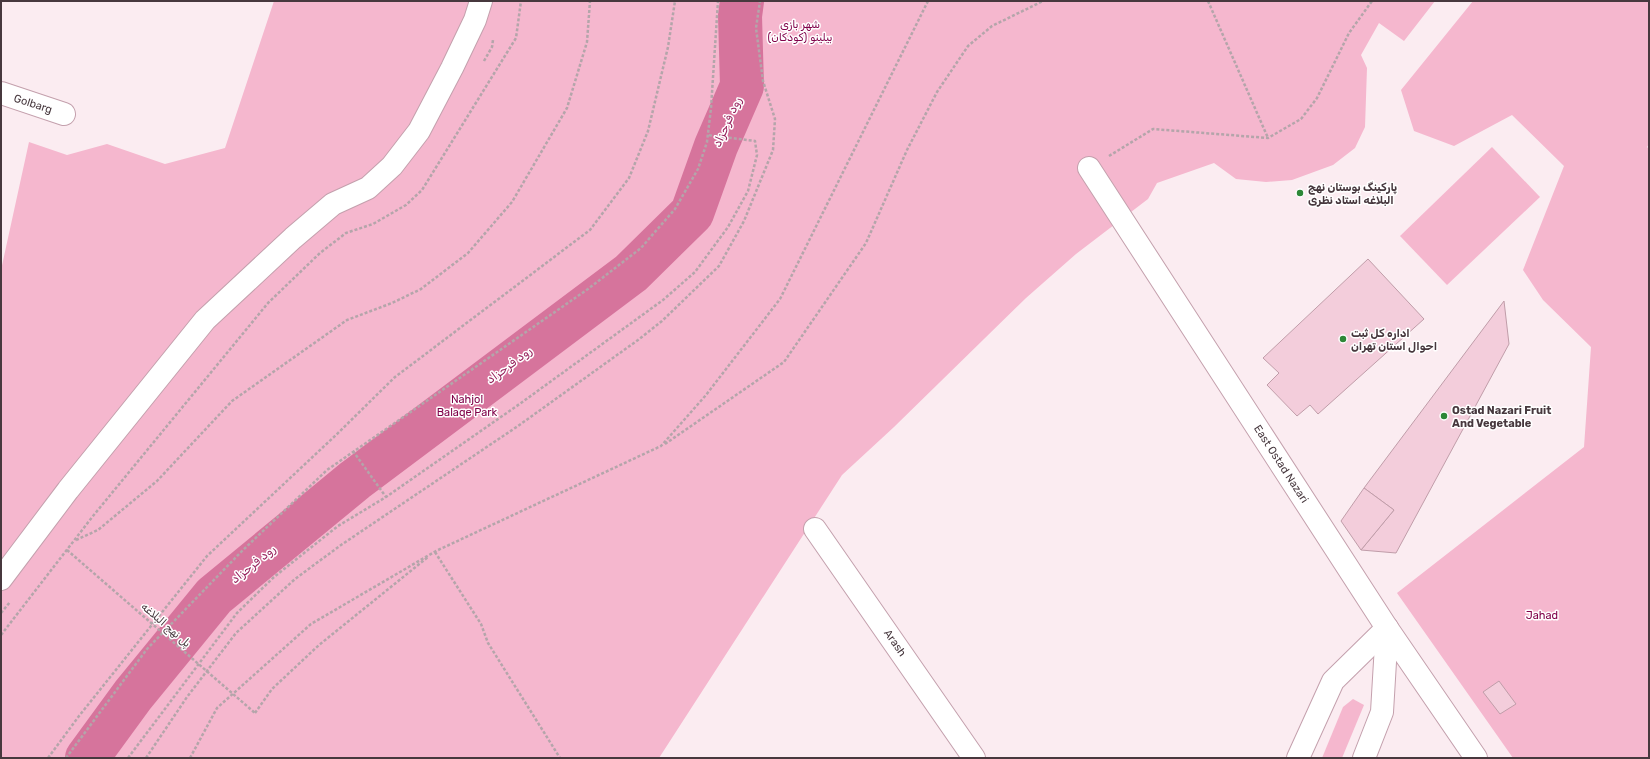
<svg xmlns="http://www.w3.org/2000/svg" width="1650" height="759" viewBox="0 0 1650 759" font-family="Rubik,Vazirmatn,sans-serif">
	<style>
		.green { fill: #f5b7ce }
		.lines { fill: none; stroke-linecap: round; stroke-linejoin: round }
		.river { stroke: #d6749c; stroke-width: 44 }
		.building { fill: #f3cddb; stroke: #c09da9 }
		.minor-casing { stroke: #c4a0ad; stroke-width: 24 }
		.path { stroke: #b4a5aa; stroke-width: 2.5; stroke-dasharray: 3 2; stroke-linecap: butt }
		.minor { stroke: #fff; stroke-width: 22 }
		.path-bridge { stroke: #b4a5aa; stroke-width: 2.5; stroke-dasharray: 3 2; stroke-linecap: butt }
		.poi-dot { fill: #2d8737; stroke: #fff; stroke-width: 1.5 }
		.labels { text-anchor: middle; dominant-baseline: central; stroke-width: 3; stroke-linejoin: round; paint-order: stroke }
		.park-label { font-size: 11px; fill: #80024a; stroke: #fff }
		.street-label { font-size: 11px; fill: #47383e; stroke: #fff }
		.poi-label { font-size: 11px; font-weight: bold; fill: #47383e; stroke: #fff; text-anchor: start }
		.water-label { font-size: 12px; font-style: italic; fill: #96215c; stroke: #fff }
	</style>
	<rect width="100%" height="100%" fill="#fbecf1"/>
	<!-- green -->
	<g class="green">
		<polygon points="274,1 1435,1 1404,41 1379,23 1361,55 1367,68 1365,127 1355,148 1333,165 1292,180 1266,182 1236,179 1214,163 1157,183 1148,199 1076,254 1026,298 894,427 842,475 659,758 1,758 1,270 29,142 67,155 107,144 165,164 225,148"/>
		<polygon points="1473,1 1649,1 1649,144 1647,147 1649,149 1649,758 1513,758 1397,593 1584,447 1591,347 1543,300 1523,270 1564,166 1512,115 1454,146 1414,131 1401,90"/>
		<polygon points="1492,147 1540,197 1447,285 1400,236"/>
		<polygon points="1353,699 1364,705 1342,758 1322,758 1343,707"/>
	</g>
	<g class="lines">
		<!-- river -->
		<polyline class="river" points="87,758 133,695 214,596 355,480 631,273 692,213 716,146 742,86 740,16 742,1"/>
	</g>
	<!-- building -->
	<g class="building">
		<polygon points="1368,259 1424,319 1318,414 1310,405 1297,416 1267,385 1279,373 1263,358"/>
		<polygon points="1504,301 1509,344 1396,553 1361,550 1394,510 1364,488"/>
		<polygon points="1364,488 1394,510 1361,550 1341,521"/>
		<polygon points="1499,681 1516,704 1500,714 1483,692"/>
	</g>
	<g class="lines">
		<!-- minor casing -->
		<g class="minor-casing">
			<g id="minor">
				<polyline points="1,93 64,114"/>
				<polyline points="1089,168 1387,628 1476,758"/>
				<polyline points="815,529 974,758"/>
				<polyline points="1,579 68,490 205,320 293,238 333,204 368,188 392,166 419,131 452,68 475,20 481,1"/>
				<polyline points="1298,758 1333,681 1387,628"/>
				<polyline points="1364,758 1382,712 1387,628"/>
			</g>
		</g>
		<!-- path -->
		<g class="path">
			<polyline points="1208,1 1268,138"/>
			<polyline points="484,61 492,47 493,40"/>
			<polyline points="1109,156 1153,129 1268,138 1301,119 1317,98 1349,33 1372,1"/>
			<polyline points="665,444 784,362 866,243 907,150 937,92 968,46 992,26 1043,1"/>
			<polyline points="353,451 386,497"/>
			<polyline points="76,540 98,530 157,481 232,401 347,320 392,303 421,289 468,253 512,202 567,108 587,42 590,1"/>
			<polyline points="435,552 481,624 488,643 560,758"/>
			<polyline points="1,613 10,602"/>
			<polyline points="1,635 93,516 268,303 320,253 346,233 373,224 406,205 422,190 516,38 521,1"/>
			<polyline points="255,713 272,689 319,645 428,557"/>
			<polyline points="48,758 79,716 207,556 336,435 395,377 590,230 629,178 648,131 668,47 675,1"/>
			<polyline points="66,758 147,649 242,551 327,470 588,289 641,248 675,209 698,169 707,142 711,108 718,1"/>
			<polyline points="128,758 237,613 274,577 338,526 386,497 521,403 663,300 695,272 728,227 748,191 757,155 755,141 707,135"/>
			<polyline points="146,758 187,697 236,633 295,579 341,545 518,426 638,340 662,321 719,266 744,221 773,150 775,119 763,81 756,28 760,1"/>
			<polyline points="190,758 217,708 311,624 436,551 661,446 706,395 780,299 928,1"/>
		</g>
		<!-- minor -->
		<use href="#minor" class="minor"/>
		<!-- path-bridge -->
		<polyline class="path-bridge" points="67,550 255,713"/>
	</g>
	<!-- markers -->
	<g class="poi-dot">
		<circle cx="1300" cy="193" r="4"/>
		<circle cx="1343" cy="339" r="4"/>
		<circle cx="1444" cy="416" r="4"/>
	</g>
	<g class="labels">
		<!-- park labels -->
		<g class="park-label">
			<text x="800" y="24">شهر بازی<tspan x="800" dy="13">بیلینو (کودکان)</tspan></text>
			<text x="467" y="399">Nahjol<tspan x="467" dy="13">Balaqe Park</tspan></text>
			<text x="1542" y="615">Jahad</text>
		</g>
		<!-- street labels -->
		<g class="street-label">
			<text transform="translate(33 104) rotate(18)">Golbarg</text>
			<text transform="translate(1281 464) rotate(57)">East Ostad Nazari</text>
			<text transform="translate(166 625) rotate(41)">پل نهج البلاغه</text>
			<text transform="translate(895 643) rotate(55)">Arash</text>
		</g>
		<!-- poi labels -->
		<g class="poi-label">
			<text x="1308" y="187">پارکینگ بوستان نهج<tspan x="1308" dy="13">البلاغه استاد نظری</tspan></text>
			<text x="1351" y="333">اداره کل ثبت<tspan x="1351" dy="13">احوال استان تهران</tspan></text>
			<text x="1452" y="410">Ostad Nazari Fruit<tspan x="1452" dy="13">And Vegetable</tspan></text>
		</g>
		<!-- water labels -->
		<g class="water-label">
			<text transform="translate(727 122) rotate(-66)">رود فرحزاد</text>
			<text transform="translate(509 365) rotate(-37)">رود فرحزاد</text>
			<text transform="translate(253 564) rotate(-39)">رود فرحزاد</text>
		</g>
	</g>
	<!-- border -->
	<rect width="1650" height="759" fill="none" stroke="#47383e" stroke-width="4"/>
</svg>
